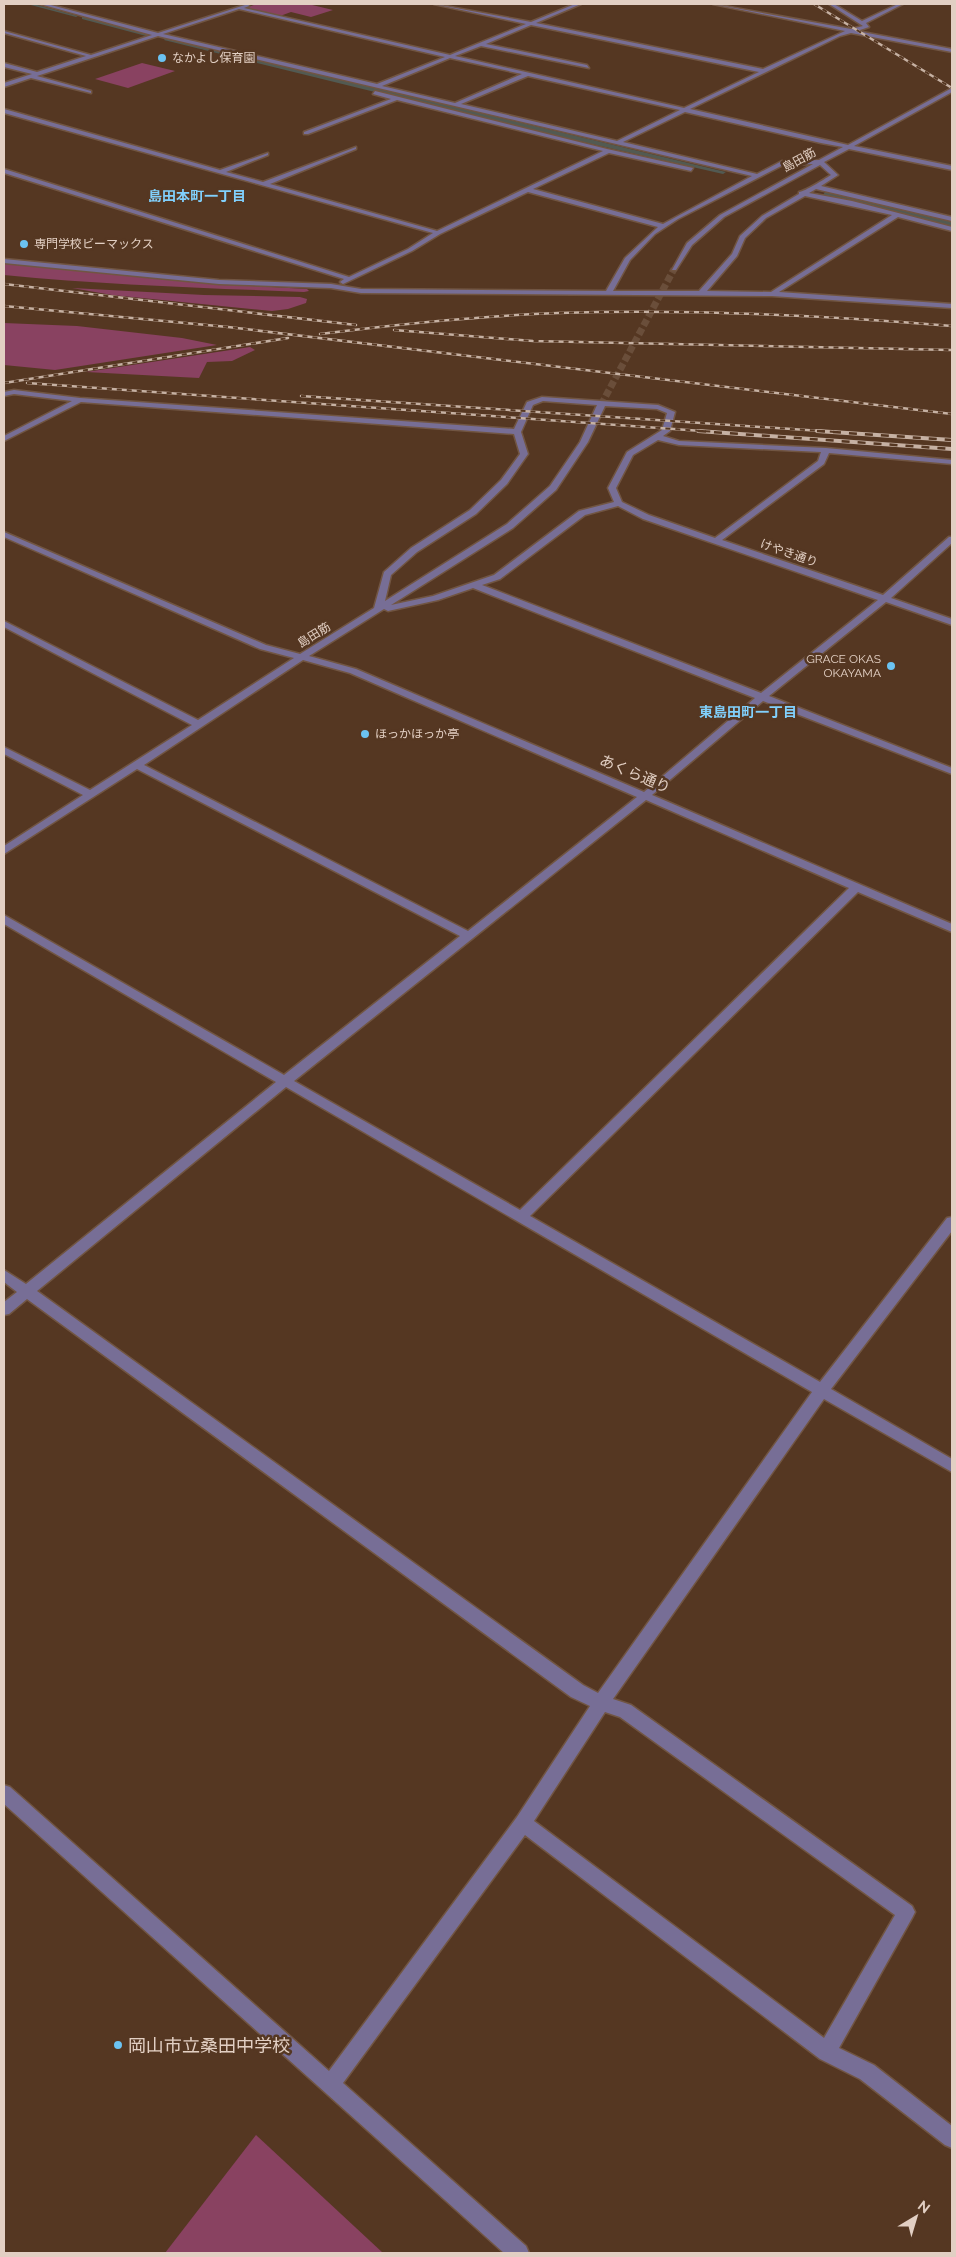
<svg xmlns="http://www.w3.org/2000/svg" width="956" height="2257" viewBox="0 0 956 2257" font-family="Raleway,'Noto Sans JP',sans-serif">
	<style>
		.green { fill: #894261 }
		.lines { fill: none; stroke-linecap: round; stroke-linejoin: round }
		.stream { fill: #525a52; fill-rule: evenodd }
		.minor-tunnel { stroke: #6a4e3a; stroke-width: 7; stroke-dasharray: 7 3; stroke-linecap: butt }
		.minor-casing { stroke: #715542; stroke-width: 3 }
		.minor { fill: #776e96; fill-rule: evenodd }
		.rail-far1-casing { stroke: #c6b1a3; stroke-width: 2.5 }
		.rail-casing { stroke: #c6b1a3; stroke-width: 4 }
		.rail-far1 { stroke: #553722; stroke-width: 2; stroke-dasharray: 5; stroke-linecap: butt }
		.rail { stroke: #553722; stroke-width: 2.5; stroke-dasharray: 8; stroke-linecap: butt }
		.poi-dot { fill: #6bc3f2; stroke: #553722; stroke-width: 2 }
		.labels { text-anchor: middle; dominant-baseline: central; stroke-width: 5; stroke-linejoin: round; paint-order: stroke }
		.far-poi-label { font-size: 12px; fill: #e2cfc3; stroke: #553722; text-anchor: start }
		.far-street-label { font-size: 12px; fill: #e2cfc3; stroke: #553722 }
		.far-neighbourhood-label { font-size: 14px; font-weight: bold; fill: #81d0fc; stroke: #553722 }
		.street-label { font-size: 15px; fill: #e2cfc3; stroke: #553722 }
		.near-poi-label { font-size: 18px; fill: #e2cfc3; stroke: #553722; text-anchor: start }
	</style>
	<rect width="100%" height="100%" fill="#553722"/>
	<!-- green -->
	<g class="green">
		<polygon points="257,4 308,4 333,10 311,17 291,12 280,16 245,8"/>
		<polygon points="142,63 175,71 128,88 95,79"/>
		<path d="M4,263L215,284L307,289L309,291L304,292C204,288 104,285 4,275Z"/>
		<polygon points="72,288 204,295 300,297 307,299 306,303 288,309 272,311 112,295"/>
		<polygon points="4,323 77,326 182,338 217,345 55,370 4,365"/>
		<polygon points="250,347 255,350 232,361 207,362 199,378 86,372"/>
		<polygon points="256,2135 383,2253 165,2253"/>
	</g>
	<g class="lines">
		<!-- stream -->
		<g class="stream">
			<polygon points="27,4 34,4 78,16 76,17"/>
			<polygon points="82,17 86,17 151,35 146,36 82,19"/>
			<polygon points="166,37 726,172 723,174 513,126 164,40"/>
			<polygon points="825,192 952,222 952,226 823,195"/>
		</g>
		<!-- minor-tunnel -->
		<polyline class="minor-tunnel" points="601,405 674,269"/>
		<!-- minor casing -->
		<g class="minor-casing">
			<g id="minor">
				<path d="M40,4H47L158,33L248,4L249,6L244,8L450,55L526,24L434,4L531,22L575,4H581L536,23L763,69L845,31L713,4L851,29L863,26L829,4H834L862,21L898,4H903L866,23L869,27L857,31L952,49V52L851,33L840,36L690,109L848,145L952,88V92L854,146L952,166V170L849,149L824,162L838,175L821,186L952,217V221L816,189L809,193L852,201L952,227V231L898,217L779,292L952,304V308L772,296L361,293L331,288L219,284L4,263V259L219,280L331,284L361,289L606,291L625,258L658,227L528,192L440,234L412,251L343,284L340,282L344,279L4,173V169L349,277L408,249L433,233L4,113V109L220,170L268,153V155L226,172L263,182L356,147V149L270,184L437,231L603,151L397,100L308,134H304V132L391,99L373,94L375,91L607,149L693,168L691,171L609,153L533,189L663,224L752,176L158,36L37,76L91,91V93L31,78L4,87V83L32,74L4,67V63L37,72L86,56L4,33V31L91,55L152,35ZM239,9L445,57L377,84L163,34ZM531,25L759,72L684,108L455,56L481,46L589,68L587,65L486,44ZM450,58L522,74L455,103L382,86ZM528,76L680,110L617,141L461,104ZM685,112L821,143L843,147L819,160L782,161L757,174L623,142ZM813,164L720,215L687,243L672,270H676L692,245L724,217L820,165L831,175C823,180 806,191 799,192V194L762,216L740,236L732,254L699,291H613L630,260L655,234L678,219L783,165ZM805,196L892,215L771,292L707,291L737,256L745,238L766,218Z"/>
				<path d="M14,390L80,398L514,429L527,402L542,397L658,405L675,412L670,431L663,436L679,441L826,448L952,460V464L829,453L824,464L722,540L883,595L949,537H952V543L891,598L952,619V625L886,602L769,696L952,768V774L763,701L652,795L952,924V932L858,892L530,1216L820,1382L947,1218L952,1217V1231L831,1389L952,1459V1472L824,1399L613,1699L631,1705L912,1906L915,1912L912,1918L839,2048L874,2065L952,2126V2148L945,2145L860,2079L820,2059L525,1835L343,2083L526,2246L529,2253H504L4,1804V1785L10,1787L329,2071L517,1817L590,1706L571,1697L27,1299L9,1314L4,1315V1302L17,1292L4,1282V1270L26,1284L276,1082L4,924V915L284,1075L460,936L137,769L4,854V846L83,795L4,754V747L90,790L192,725L4,627V621L198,720L294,658L260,649L4,537V532L266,645L300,654L374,608L384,572L411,548L470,510L501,480L520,454L514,434L81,402L4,441V436L72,401L14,394L4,396V392ZM543,401L597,405L580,442L550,486L507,524L385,601L391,575L417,552L476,514L507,484L528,454L521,432L533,405ZM605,406L657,409L667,413L662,430L627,452L608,488L614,502L579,511L494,575L433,596L391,605L513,528L556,490L588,442ZM658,440L679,445L821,452L818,461L715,538L649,515L622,502L616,488L633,455ZM618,506L643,519L878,600L761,693L482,585L500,579L585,515ZM473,588L755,698L644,792L356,669L309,656L384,609L388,611L438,600ZM303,660L350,673L637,797L468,931L144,765ZM646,800L849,888L520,1210L294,1081ZM286,1087L812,1392L598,1693L583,1685L37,1291ZM605,1712L620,1717L895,1915L824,2038L534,1821Z"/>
			</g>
		</g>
		<!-- minor -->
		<use href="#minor" class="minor"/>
		<!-- rail-far1 casing -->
		<g class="rail-far1-casing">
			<g id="rail-far1">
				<polyline points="814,4 952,88"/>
				<polyline points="4,284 356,325"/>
				<polyline points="4,306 228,327 952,414"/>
				<polyline points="394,330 533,341 952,350"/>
				<path d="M320,334C399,324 478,316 558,313C690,309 821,315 952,326"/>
				<polyline points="4,383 288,338"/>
				<polyline points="27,383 716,432"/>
				<polyline points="301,396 836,432"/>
			</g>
		</g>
		<!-- rail casing -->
		<g class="rail-casing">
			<g id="rail">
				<polyline points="698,431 952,449"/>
				<polyline points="817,431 952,440"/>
			</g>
		</g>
		<!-- rail-far1 -->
		<use href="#rail-far1" class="rail-far1"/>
		<!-- rail -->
		<use href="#rail" class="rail"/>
	</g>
	<!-- markers -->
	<g class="poi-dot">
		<circle cx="162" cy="58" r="5"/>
		<circle cx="24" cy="244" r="5"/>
		<circle cx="891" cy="666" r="5"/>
		<circle cx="365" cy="734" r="5"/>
		<circle cx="118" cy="2045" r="5"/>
	</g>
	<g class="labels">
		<!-- far-poi labels -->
		<g class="far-poi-label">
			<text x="172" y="58">なかよし保育園</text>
			<text x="34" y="244">専門学校ビーマックス</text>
			<text x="881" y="659" text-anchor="end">GRACE OKAS<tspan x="881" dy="14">OKAYAMA</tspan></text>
			<text x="375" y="734">ほっかほっか亭</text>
		</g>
		<!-- far-street labels -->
		<g class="far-street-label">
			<text transform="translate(799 160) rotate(-29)">島田筋</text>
			<text transform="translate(789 553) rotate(19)">けやき通り</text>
			<text transform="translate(314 635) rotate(-32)">島田筋</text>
		</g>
		<!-- far-neighbourhood labels -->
		<g class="far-neighbourhood-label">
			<text x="197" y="196">島田本町一丁目</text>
			<text x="748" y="712">東島田町一丁目</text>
		</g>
		<!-- street labels -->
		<g class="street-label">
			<text transform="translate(635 774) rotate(23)">あくら通り</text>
		</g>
		<!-- near-poi labels -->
		<g class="near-poi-label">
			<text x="128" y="2045">岡山市立桑田中学校</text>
		</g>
	</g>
	<!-- border -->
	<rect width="956" height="2257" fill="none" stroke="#e2cfc3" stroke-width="10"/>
	<!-- north arrow -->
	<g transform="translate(916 2217) rotate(38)" stroke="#553722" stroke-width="4" paint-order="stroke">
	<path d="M0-4L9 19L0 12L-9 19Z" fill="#e2cfc3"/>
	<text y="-8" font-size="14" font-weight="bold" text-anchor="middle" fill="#e2cfc3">N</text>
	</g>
</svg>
